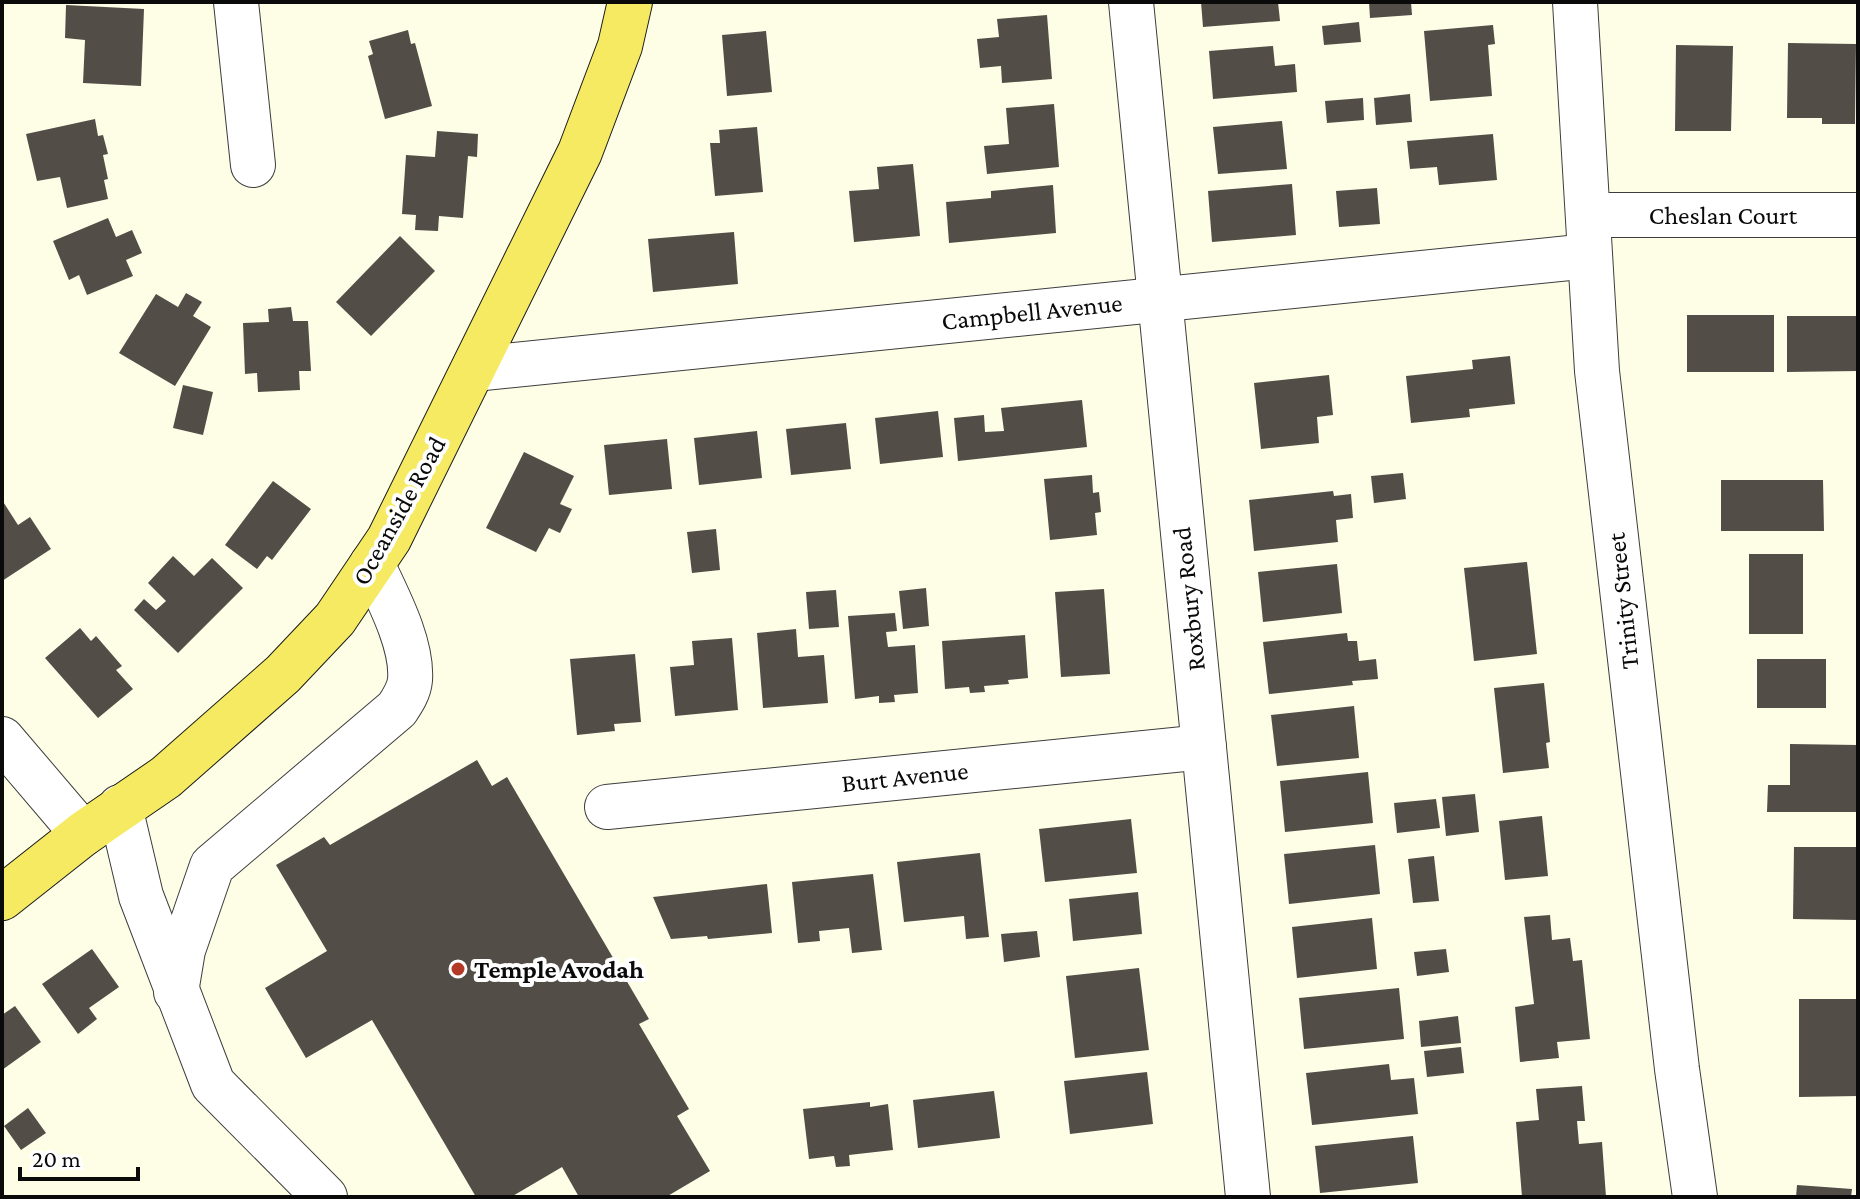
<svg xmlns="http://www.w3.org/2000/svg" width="1860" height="1199" viewBox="0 0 1860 1199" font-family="'Crimson Pro',serif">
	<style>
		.building { fill: #524d47 }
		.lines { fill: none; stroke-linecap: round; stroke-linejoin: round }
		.minor-casing { stroke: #3d3d3d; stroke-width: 46 }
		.major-casing { stroke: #1b1b1b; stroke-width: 46 }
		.minor { stroke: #fff; stroke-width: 44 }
		.major { stroke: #f5ea61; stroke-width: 44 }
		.poi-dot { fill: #b43927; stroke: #fff; stroke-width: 3 }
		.labels { text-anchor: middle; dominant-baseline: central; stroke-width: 8; stroke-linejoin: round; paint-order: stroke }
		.street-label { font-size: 26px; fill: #0a0a0a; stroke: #fff }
		.poi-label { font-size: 26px; font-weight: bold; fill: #0a0a0a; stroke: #fff; text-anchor: start }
	</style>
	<rect width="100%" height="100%" fill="#fefee7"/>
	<!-- building -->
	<g class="building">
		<polygon points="1201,2 1278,2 1280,21 1203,27"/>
		<polygon points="1369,2 1411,2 1412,15 1370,18"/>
		<polygon points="66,5 144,9 141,86 83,83 85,40 65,38"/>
		<polygon points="1047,15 1052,79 1002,83 1001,66 980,68 977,39 999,37 997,19"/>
		<polygon points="1359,22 1361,42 1324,45 1322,26"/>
		<polygon points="1493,25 1495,44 1488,45 1492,96 1430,101 1424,31"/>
		<polygon points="408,30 411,44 415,43 432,106 385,119 368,56 373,54 369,41"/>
		<polygon points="766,31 772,92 727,96 722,35"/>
		<polygon points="1788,43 1856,44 1855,124 1822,124 1822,118 1787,118"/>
		<polygon points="1676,45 1733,46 1731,131 1675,131"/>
		<polygon points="1273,46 1275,66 1295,64 1297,92 1213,99 1209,51"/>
		<polygon points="1410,94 1412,122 1376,125 1374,98"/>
		<polygon points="1363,98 1364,120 1327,123 1325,101"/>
		<polygon points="1054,104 1059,167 987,174 984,146 1009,144 1006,108"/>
		<polygon points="95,119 98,136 103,135 108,154 103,155 108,179 104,180 108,199 67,208 60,177 37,181 26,134"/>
		<polygon points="1282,121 1287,169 1218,174 1213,127"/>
		<polygon points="757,127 763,192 715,196 710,143 720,143 719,130"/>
		<polygon points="437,131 478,134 477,157 468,156 463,218 439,216 438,231 415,230 416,215 402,214 406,155 435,157"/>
		<polygon points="1493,134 1497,180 1439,185 1437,167 1410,169 1407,141"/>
		<polygon points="913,164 920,236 854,242 849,191 879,189 877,167"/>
		<polygon points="1292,184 1296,235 1212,242 1208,191"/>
		<polygon points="1053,185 1056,233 949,243 946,202 991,198 991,191"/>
		<polygon points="1377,188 1380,224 1339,227 1336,191"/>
		<polygon points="108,218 116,237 132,230 142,253 126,260 133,276 87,295 79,275 69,280 53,241"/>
		<polygon points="734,232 738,284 653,292 648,239"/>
		<polygon points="400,236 435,271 371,336 336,302"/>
		<polygon points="186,293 202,302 193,316 211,327 175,386 119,353 156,294 178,307"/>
		<polygon points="291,307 293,321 308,321 311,371 299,371 300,390 258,392 257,373 245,374 243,323 269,322 268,309"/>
		<rect x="1687" y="315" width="87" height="57"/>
		<polygon points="1787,316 1858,316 1858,371 1787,372"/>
		<polygon points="1510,356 1515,404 1469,409 1470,417 1411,423 1406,376 1473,369 1472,360"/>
		<polygon points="1329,375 1333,415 1317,417 1319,443 1261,449 1254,383"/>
		<polygon points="183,385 213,392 203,435 173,428"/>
		<polygon points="1082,400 1087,447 958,461 954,418 984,415 985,432 1004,431 1001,408"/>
		<polygon points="938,411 943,457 880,464 875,418"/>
		<polygon points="846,423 851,469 791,475 786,429"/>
		<polygon points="757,431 762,478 699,485 694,438"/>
		<polygon points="667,439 672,489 609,495 604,445"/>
		<polygon points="524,452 574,476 560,504 572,509 560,533 549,528 536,552 486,528"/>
		<polygon points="1403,473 1406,499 1374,503 1371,476"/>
		<polygon points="1092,475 1093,493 1099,492 1101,512 1095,513 1097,535 1050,540 1044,479"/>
		<polygon points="1721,480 1823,480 1824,531 1721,531"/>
		<polygon points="273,481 311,509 272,560 267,556 257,569 225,545"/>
		<polygon points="1333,491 1334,496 1351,494 1353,518 1336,520 1338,542 1254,551 1249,500"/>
		<polygon points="2,500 18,525 30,517 51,549 2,581"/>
		<polygon points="716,529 720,570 692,573 687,532"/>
		<rect x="1749" y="554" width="54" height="80"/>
		<polygon points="173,556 194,576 212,558 243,588 178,653 134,610 144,599 156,610 166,601 148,583"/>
		<polygon points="1527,562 1537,654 1474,661 1464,568"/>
		<polygon points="1337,564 1342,613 1263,622 1258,572"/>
		<polygon points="926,588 929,626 903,629 899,591"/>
		<polygon points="1104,589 1110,674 1061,677 1055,592"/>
		<polygon points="836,590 839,627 809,629 806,592"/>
		<polygon points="895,613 897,631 886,632 888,647 915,645 918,693 894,695 895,702 879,703 879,696 855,699 848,616"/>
		<polygon points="80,628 91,641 96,636 122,666 116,670 133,689 98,718 45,658"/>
		<polygon points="796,629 798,657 824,655 828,703 763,708 757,633"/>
		<polygon points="1347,633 1348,641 1357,641 1359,661 1376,659 1378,679 1352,681 1353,685 1269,694 1263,642"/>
		<polygon points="1025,635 1028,678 1008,680 1009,684 984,686 985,692 970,693 969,687 945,689 942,641"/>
		<polygon points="732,638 738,710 675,716 670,667 694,665 692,641"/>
		<polygon points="635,654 641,722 614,724 615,731 577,735 570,659"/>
		<rect x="1757" y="659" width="69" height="49"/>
		<polygon points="1544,683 1550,742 1546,743 1549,768 1503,773 1494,688"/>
		<polygon points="1354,706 1359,758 1277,766 1271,715"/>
		<polygon points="1790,744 1858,745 1858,812 1767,812 1768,785 1790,785"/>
		<polygon points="477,760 492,786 507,777 649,1019 639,1024 689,1109 677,1116 710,1171 666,1197 579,1197 562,1167 511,1197 476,1197 372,1020 306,1058 265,988 327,951 276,865 324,837 330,845"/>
		<polygon points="1368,772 1373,823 1285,832 1280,781"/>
		<polygon points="1475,794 1479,832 1446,836 1442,797"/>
		<polygon points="1436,799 1440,828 1397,833 1394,803"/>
		<polygon points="1542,816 1548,876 1505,880 1499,821"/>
		<polygon points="1131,819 1137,873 1045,882 1039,829"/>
		<polygon points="1375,845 1380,894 1289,904 1284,854"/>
		<polygon points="1794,847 1858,847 1858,920 1793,919"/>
		<polygon points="980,853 989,937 966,939 964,916 904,922 897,862"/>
		<polygon points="1434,856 1439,901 1413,903 1408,859"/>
		<polygon points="873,874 882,950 852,953 849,928 819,931 820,941 798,943 792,882"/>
		<polygon points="767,884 772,933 708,939 707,936 671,939 653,897"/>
		<polygon points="1138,892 1142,934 1073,941 1069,899"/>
		<polygon points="1550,915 1552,940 1570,938 1573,961 1582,960 1590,1039 1557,1042 1559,1058 1520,1062 1515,1007 1534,1004 1524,917"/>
		<polygon points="1372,918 1377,969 1297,978 1292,927"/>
		<polygon points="1037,931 1040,957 1004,962 1001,934"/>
		<polygon points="92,949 119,987 89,1008 97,1019 78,1034 42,984"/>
		<polygon points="1446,949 1449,972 1417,976 1414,952"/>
		<polygon points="1139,968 1149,1050 1075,1058 1066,976"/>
		<polygon points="1399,988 1404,1039 1304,1049 1299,998"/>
		<polygon points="1799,999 1858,999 1858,1096 1799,1097"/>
		<polygon points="15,1006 41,1042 2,1070 2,1015"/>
		<polygon points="1458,1016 1461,1043 1421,1047 1419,1021"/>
		<polygon points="1461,1047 1464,1073 1427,1077 1424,1051"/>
		<polygon points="1389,1064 1391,1080 1414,1078 1418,1114 1312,1125 1306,1073"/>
		<polygon points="1147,1072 1153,1124 1070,1134 1064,1081"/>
		<polygon points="1582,1086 1585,1121 1577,1121 1579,1144 1602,1142 1606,1197 1522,1197 1516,1122 1539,1120 1536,1089"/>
		<polygon points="994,1091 1000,1138 918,1148 913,1100"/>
		<polygon points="870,1102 870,1107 888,1104 893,1150 849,1155 850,1166 836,1167 834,1156 809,1159 803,1109"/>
		<polygon points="28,1108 46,1133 21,1150 4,1126"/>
		<polygon points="1413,1136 1418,1183 1320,1193 1315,1146"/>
		<polygon points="1797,1185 1852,1189 1851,1197 1796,1197"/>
	</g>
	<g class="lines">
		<!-- minor casing -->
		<g class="minor-casing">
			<g id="minor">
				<polyline points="236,2 253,165"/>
				<polyline points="1131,2 1248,1197"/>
				<polyline points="1575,2 1597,371 1677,1069 1695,1197"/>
				<polyline points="1589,215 1858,215"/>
				<polyline points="474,369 1589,256"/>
				<polyline points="2,739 83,834"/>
				<polyline points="120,807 141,896 213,1084 325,1197"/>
				<polyline points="607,807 1204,747"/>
				<path d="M176,992L183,950L212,866L397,709C403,700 409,691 410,680C413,644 387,596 372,564"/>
			</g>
		</g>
		<!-- major casing -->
		<g class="major-casing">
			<polyline id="major" points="2,898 83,834 166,777 283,674 335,619 389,539 580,152 620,46 630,2"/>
		</g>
		<!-- minor -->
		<use href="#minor" class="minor"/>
		<!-- major -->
		<use href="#major" class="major"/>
	</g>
	<!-- markers -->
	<circle class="poi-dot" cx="458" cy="969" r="8"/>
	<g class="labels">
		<!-- street labels -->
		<g class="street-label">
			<text x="1723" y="215">Cheslan Court</text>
			<text transform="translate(1032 312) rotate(-6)">Campbell Avenue</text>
			<text transform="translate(399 511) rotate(-61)">Oceanside Road</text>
			<text transform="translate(1189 599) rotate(-96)">Roxbury Road</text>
			<text transform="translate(1623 601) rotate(-96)">Trinity Street</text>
			<text transform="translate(905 777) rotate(-6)">Burt Avenue</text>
		</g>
		<!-- poi labels -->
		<g class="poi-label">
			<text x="474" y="969">Temple Avodah</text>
		</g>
	</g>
	<!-- border -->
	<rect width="1860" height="1199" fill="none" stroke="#0a0a0a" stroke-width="8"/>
	<!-- scale -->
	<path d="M20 1167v12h118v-12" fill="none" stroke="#0a0a0a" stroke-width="4"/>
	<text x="32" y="1167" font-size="24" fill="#0a0a0a" stroke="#ffffff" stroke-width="6" paint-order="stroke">20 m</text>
</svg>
